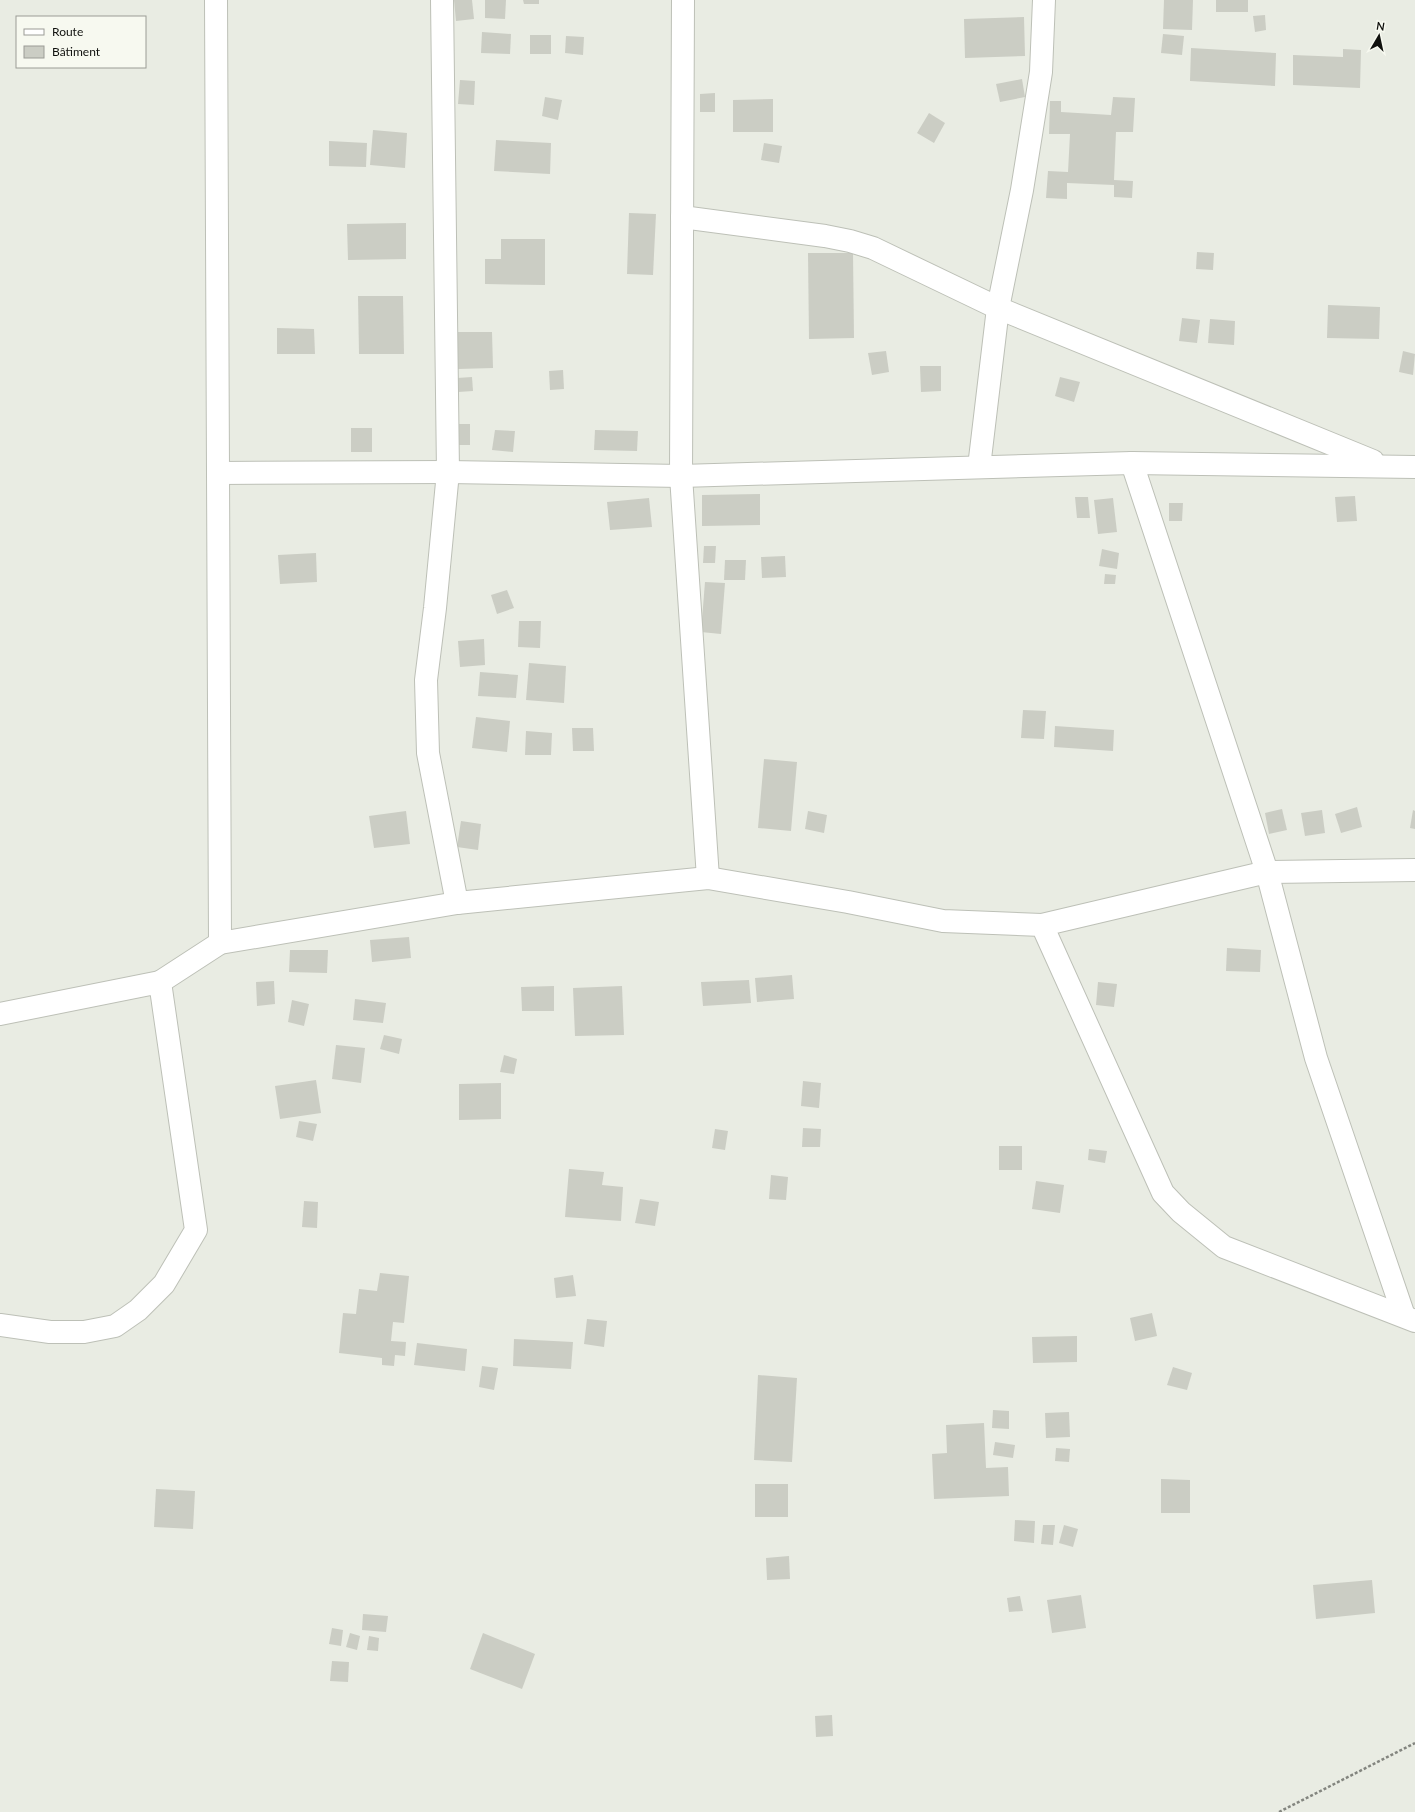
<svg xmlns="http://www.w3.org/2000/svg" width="1415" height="1812" viewBox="0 0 1415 1812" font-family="Lato,sans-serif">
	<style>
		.building { fill: #cbcdc4 }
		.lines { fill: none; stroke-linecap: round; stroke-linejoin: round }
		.minor-casing { stroke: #bdc0b7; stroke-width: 24 }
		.path { stroke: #83857f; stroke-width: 2.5; stroke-dasharray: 3 2; stroke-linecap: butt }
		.minor { stroke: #fff; stroke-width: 22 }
	</style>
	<rect width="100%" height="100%" fill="#e9ece3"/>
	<!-- building -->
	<g class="building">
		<polygon points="454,0 472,0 474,19 456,21"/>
		<polygon points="485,0 506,0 505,19 485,18"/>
		<polygon points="523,0 539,0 539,4 524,4"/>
		<polygon points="1164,0 1193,0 1192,30 1163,29"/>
		<rect x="1216" y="0" width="32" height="12"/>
		<polygon points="1265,15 1266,30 1255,32 1253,16"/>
		<polygon points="1024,17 1025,56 965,58 964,19"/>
		<polygon points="482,32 511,34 510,54 481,53"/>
		<polygon points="1163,34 1184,36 1182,55 1161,53"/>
		<rect x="530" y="35" width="21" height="19"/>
		<polygon points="566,36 584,37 583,55 565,53"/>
		<polygon points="1191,48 1276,53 1275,86 1190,81"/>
		<polygon points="1343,49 1361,50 1360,88 1293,85 1293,55 1343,57"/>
		<polygon points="1022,79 1025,97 1000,102 996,84"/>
		<polygon points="460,80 475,81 474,105 458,104"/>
		<polygon points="715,93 715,112 700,112 700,94"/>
		<polygon points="545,97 562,100 558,120 542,116"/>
		<polygon points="1113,97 1135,98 1133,132 1116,132 1114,180 1133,181 1132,198 1114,197 1114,185 1067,183 1067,199 1046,198 1048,171 1068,172 1070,134 1049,134 1050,101 1061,101 1061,112 1111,115"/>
		<polygon points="773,99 773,132 733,132 733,100"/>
		<polygon points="929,113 945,123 934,143 917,133"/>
		<polygon points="373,130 407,133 405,168 370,165"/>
		<polygon points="496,140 551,143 550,174 494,171"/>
		<polygon points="329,141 367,143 366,167 329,166"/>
		<polygon points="764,143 782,146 779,163 761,160"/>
		<polygon points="629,213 656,214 653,275 627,274"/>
		<polygon points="406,223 406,259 348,260 347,224"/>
		<polygon points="501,239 545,239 545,285 485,284 485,259 501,259"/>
		<polygon points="1197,252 1214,253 1213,270 1196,269"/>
		<polygon points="808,253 853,253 854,338 809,339"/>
		<polygon points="358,296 403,296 404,354 359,354"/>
		<polygon points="1328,305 1380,307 1379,339 1327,338"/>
		<polygon points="1182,318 1200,320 1197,343 1179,341"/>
		<polygon points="1210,319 1235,321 1234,345 1208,343"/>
		<polygon points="277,328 314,329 315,354 277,354"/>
		<polygon points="457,332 492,332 493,368 458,369"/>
		<polygon points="886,351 889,372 872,375 868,353"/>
		<polygon points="1403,351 1415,354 1413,375 1399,372"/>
		<polygon points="920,366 941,366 941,391 921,392"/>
		<polygon points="563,370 564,389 550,390 549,371"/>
		<polygon points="472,377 473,391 458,392 457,378"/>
		<polygon points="1060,377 1080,382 1074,402 1055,396"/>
		<rect x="454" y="424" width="16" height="21"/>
		<rect x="351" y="428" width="21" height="24"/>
		<polygon points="495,430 515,431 513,452 492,450"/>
		<polygon points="595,430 638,431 637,451 594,450"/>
		<polygon points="760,494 760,525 702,526 702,495"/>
		<polygon points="1355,496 1357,521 1337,522 1335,497"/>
		<polygon points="1075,497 1088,497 1090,518 1077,518"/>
		<polygon points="649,498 652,527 610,530 607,502"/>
		<polygon points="1113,498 1117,532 1098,534 1094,500"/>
		<polygon points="1169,503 1183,503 1182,521 1169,521"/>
		<polygon points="704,546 716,546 715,563 703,563"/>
		<polygon points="1102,549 1119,553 1117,569 1099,566"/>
		<polygon points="316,553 317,582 280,584 278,555"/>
		<polygon points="785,556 786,577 762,578 761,557"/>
		<polygon points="725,560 746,560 745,580 724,580"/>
		<polygon points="1105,574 1116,575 1115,584 1104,584"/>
		<polygon points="705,582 725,583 721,634 701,632"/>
		<polygon points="507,590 514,608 497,614 491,595"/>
		<polygon points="519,621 541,621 540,648 518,647"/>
		<polygon points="484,639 485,665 460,667 458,641"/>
		<polygon points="529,663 566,666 564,703 526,700"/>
		<polygon points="480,672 518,675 516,698 478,696"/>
		<polygon points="1023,710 1046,711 1044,739 1021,738"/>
		<polygon points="476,717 510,721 507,752 472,748"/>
		<polygon points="1055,726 1114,730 1113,751 1054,747"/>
		<polygon points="572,728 593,728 594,751 573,751"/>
		<polygon points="526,731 552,733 551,755 525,755"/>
		<polygon points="764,759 797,762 791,831 758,828"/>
		<polygon points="1357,807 1362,827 1341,833 1335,814"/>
		<polygon points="1282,809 1287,830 1269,834 1265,813"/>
		<polygon points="1322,810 1325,833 1305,836 1301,813"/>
		<polygon points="1413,810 1415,811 1415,829 1410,828"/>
		<polygon points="406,811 410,844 374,848 369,816"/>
		<polygon points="808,811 827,815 824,833 805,829"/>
		<polygon points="461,821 481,824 478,850 457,847"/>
		<polygon points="409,937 411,958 372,962 370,940"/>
		<polygon points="1227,948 1261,950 1260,972 1226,971"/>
		<polygon points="290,950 328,950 327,973 289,972"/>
		<polygon points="792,975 794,999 757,1002 755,978"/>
		<polygon points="749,980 751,1003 703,1006 701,982"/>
		<polygon points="274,981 275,1004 257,1006 256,982"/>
		<polygon points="1098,982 1117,984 1114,1007 1096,1005"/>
		<polygon points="554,986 554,1011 522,1011 521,987"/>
		<polygon points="622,986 624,1035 575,1036 573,988"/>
		<polygon points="355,999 386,1003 383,1023 353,1020"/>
		<polygon points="292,1000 309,1004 304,1026 288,1022"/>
		<polygon points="384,1035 402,1039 399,1054 380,1049"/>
		<polygon points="336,1045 365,1048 361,1083 332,1079"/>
		<polygon points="504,1055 517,1059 514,1074 500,1072"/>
		<polygon points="316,1080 321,1113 280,1119 275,1086"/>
		<polygon points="803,1081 821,1083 819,1108 801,1106"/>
		<polygon points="501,1083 501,1119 459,1120 459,1084"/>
		<polygon points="299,1121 317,1124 313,1141 296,1137"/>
		<polygon points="803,1128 821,1129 820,1147 802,1147"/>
		<polygon points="715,1129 728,1131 725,1150 712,1148"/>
		<rect x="999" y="1146" width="23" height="24"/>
		<polygon points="1089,1149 1107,1151 1105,1163 1088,1160"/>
		<polygon points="569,1169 604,1172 602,1185 623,1187 621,1221 565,1217"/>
		<polygon points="771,1175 788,1177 786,1200 769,1199"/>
		<polygon points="1036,1181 1064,1185 1060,1213 1032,1209"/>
		<polygon points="640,1199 659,1202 655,1226 635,1223"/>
		<polygon points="304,1201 318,1202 317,1228 302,1227"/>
		<polygon points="380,1273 409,1276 404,1323 393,1322 391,1341 406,1342 405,1356 395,1355 394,1366 382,1365 382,1358 339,1353 343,1313 356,1314 359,1289 377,1291"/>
		<polygon points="573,1275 576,1296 556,1298 554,1278"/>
		<polygon points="1152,1313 1157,1336 1135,1341 1130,1318"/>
		<polygon points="587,1319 607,1321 604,1347 584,1344"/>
		<polygon points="1077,1336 1077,1362 1033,1363 1032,1337"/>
		<polygon points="514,1339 573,1342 571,1369 513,1366"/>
		<polygon points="417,1343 467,1349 465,1371 414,1365"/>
		<polygon points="482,1366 498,1368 494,1390 479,1387"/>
		<polygon points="1173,1367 1192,1373 1187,1390 1167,1385"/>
		<polygon points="758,1375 797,1378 792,1462 754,1460"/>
		<polygon points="993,1410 1009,1411 1009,1429 992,1428"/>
		<polygon points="1069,1412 1070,1437 1046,1438 1045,1413"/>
		<polygon points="984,1423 986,1468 1008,1467 1009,1496 934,1499 932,1454 947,1453 946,1425"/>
		<polygon points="995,1442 1015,1445 1013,1458 993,1455"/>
		<polygon points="1056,1448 1070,1449 1069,1462 1055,1461"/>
		<polygon points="1161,1479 1190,1480 1190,1513 1161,1513"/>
		<rect x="755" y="1484" width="33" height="33"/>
		<polygon points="156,1489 195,1491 193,1529 154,1527"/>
		<polygon points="1015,1520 1035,1521 1034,1543 1014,1541"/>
		<polygon points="1043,1525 1055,1525 1053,1545 1041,1544"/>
		<polygon points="1064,1525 1078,1529 1073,1547 1059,1543"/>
		<polygon points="789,1556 790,1579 767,1580 766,1558"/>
		<polygon points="1372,1580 1375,1613 1316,1619 1313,1585"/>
		<polygon points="1081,1595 1086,1628 1052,1633 1047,1600"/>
		<polygon points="1020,1596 1023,1611 1009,1612 1007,1598"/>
		<polygon points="363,1614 388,1616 386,1632 362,1630"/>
		<polygon points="332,1628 343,1630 341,1646 329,1644"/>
		<polygon points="350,1633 360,1636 357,1650 346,1647"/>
		<polygon points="483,1633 535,1654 522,1689 470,1669"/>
		<polygon points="369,1636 379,1638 378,1651 367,1650"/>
		<polygon points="332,1661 349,1662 348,1682 330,1681"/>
		<polygon points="832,1715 833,1736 816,1737 815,1716"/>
	</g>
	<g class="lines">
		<!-- minor casing -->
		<g class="minor-casing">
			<g id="minor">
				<polyline points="216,0 220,943"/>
				<polyline points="442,0 448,472 435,608 426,680 428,753 457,903"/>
				<polyline points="683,0 681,476 708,878"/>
				<polyline points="682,217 825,236 850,241 873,248 998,308 1373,461"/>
				<polyline points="1132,463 1267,872 1316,1058 1404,1316"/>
				<polyline points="979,467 998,308 1022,190 1041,72 1044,0"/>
				<polyline points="218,473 448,472 681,476 1132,463 1415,467"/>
				<polyline points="1042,925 1267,872 1415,870"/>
				<polyline points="160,982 220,943 457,903 708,878 848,902 943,921 1042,925 1163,1193 1181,1212 1224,1247 1415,1321"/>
				<polyline points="0,1014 160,982 196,1230 164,1284 138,1310 115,1326 84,1332 50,1332 0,1325"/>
			</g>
		</g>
		<!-- path -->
		<polyline class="path" points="1279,1812 1415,1743"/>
		<!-- minor -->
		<use href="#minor" class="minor"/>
	</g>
	<!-- legend -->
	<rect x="16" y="16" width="130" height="52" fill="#f7f9f0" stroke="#9b9c96"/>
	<rect x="24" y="29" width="20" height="6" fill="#ffffff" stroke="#9b9c96"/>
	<text x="52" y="36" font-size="12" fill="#10110e">Route</text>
	<rect x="24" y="46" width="20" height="12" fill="#cbcdc4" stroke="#9b9c96"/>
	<text x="52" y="56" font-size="12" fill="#10110e">Bâtiment</text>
	<!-- north arrow -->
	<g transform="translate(1379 36) rotate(9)" stroke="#f7f9f0" stroke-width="3" paint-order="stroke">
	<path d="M0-3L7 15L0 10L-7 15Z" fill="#10110e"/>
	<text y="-6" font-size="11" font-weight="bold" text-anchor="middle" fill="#10110e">N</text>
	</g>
</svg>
